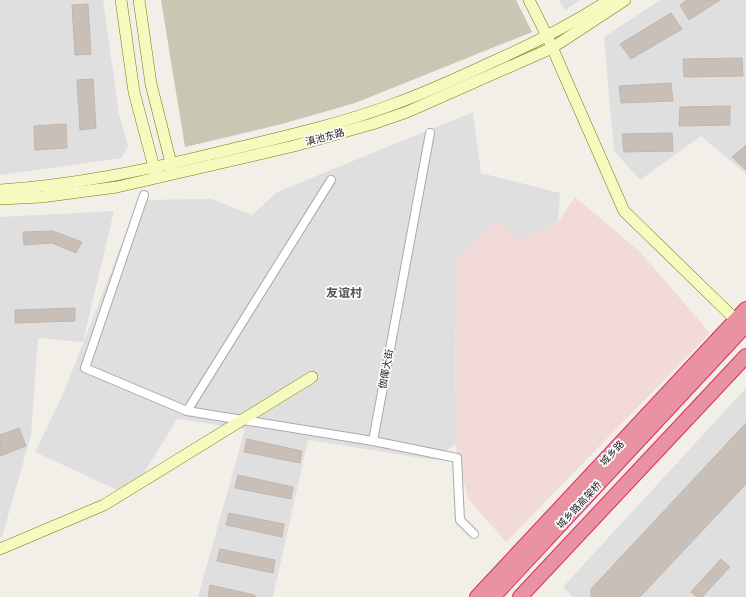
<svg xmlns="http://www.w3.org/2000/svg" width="746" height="597" viewBox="0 0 746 597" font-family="Roboto,'Noto Sans SC',sans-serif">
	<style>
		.residential { fill: #e0dfdf }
		.commercial { fill: #f2dad9 }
		.construction { fill: #c7c7b4 }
		.building { fill: #c7bfb8; stroke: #c4b6ab }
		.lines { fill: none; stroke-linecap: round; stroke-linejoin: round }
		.street-casing { stroke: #a9a9a9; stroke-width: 10 }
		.secondary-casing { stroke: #707d05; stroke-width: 12 }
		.highway-casing { stroke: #dc2a67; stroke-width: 16 }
		.street { stroke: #fff; stroke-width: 8 }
		.secondary { stroke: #f7fabf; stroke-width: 11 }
		.highway { stroke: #e892a2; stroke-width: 14 }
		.labels { text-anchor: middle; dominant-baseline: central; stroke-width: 3.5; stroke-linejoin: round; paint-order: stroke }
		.street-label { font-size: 10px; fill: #222; stroke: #fff }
		.quarter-label { font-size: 12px; font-weight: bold; fill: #555; stroke: #fff }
	</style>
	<rect width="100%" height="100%" fill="#f2efe9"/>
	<!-- residential -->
	<g class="residential">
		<polygon points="0,0 103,0 119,114 128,146 122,158 0,175"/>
		<polygon points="559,0 580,0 565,10"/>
		<polygon points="660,0 746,0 746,174 701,136 640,180 614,151 604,37"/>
		<polygon points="473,112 481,173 560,193 558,222 521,241 456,259 455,444 434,460 295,438 308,440 273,597 198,597 245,429 177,419 130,496 35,452 64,392 139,200 212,199 252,215 277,192"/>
		<polygon points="114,211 83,342 38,338 31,435 2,537 0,537 0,217"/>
		<polygon points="746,388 746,597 573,597 563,587"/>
	</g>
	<!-- commercial -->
	<polygon class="commercial" points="575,197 640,252 710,333 506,542 468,499 455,444 456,259 496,220 521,241 558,222"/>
	<!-- construction -->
	<polygon class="construction" points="161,0 516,0 532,32 355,103 282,124 185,147"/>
	<!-- building -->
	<g class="building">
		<polygon points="687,0 720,0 689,20 680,5"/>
		<polygon points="88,4 91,54 75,55 72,5"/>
		<polygon points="671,13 682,29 631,59 620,44"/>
		<polygon points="742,58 743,76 684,77 683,59"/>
		<polygon points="93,79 96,128 80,130 77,80"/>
		<polygon points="671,83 673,101 621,103 619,86"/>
		<polygon points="730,106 730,125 679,126 680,107"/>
		<polygon points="66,124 67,148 35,150 34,126"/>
		<polygon points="672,133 673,151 624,152 622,134"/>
		<polygon points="746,145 746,170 732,157"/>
		<polygon points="53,231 82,242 76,253 52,243 24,245 23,232"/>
		<polygon points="75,308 75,321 15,323 15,310"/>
		<polygon points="746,423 746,484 640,597 591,597 591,589"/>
		<polygon points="19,428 26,446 0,456 0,435"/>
		<polygon points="247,439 302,451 300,463 244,452"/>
		<polygon points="238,475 293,487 291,499 235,488"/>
		<polygon points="229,513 284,524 282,537 226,525"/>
		<polygon points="220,549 275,560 273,573 217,561"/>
		<polygon points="721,559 730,567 702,597 697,597 691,592"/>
		<polygon points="210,585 255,595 255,597 208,597"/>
	</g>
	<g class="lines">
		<!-- street casing -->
		<g class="street-casing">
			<g id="street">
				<polyline points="430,133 373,441 457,458 460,520 474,534"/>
				<polyline points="144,195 85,368 187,411 373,441"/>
				<polyline points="187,411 331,180"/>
			</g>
		</g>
		<!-- secondary casing -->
		<g class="secondary-casing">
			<g id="secondary">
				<polyline points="121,0 134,92 156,175"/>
				<polyline points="139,0 151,84 173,171"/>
				<polyline points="529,0 547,36 624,211 736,320"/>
				<path d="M0,190C76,185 146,170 220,152C278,138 338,125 394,104C428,92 460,77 492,62C533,44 572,24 609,0"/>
				<polyline points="0,199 41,197 117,187 294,146 372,124 407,112 552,48 625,0"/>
				<polyline points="0,549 104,505 312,377"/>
			</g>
		</g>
		<!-- highway casing -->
		<g class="highway-casing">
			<g id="highway">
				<polyline points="477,597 746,309"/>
				<polyline points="493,597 746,325"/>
				<polyline points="520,597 746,356"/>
			</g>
		</g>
		<!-- street -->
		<use href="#street" class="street"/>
		<!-- secondary -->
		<use href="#secondary" class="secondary"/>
		<!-- highway -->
		<use href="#highway" class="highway"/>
	</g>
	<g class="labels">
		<!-- street labels -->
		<g class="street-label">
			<text transform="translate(325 137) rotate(-15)">滇池东路</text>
			<text transform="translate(386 369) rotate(-79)">伽倻大街</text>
			<text transform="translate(612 453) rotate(-47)">城乡路</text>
			<text transform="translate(579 505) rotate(-47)">城乡路高架桥</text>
		</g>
		<!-- quarter labels -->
		<g class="quarter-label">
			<text x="344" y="293">友谊村</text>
		</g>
	</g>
</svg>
